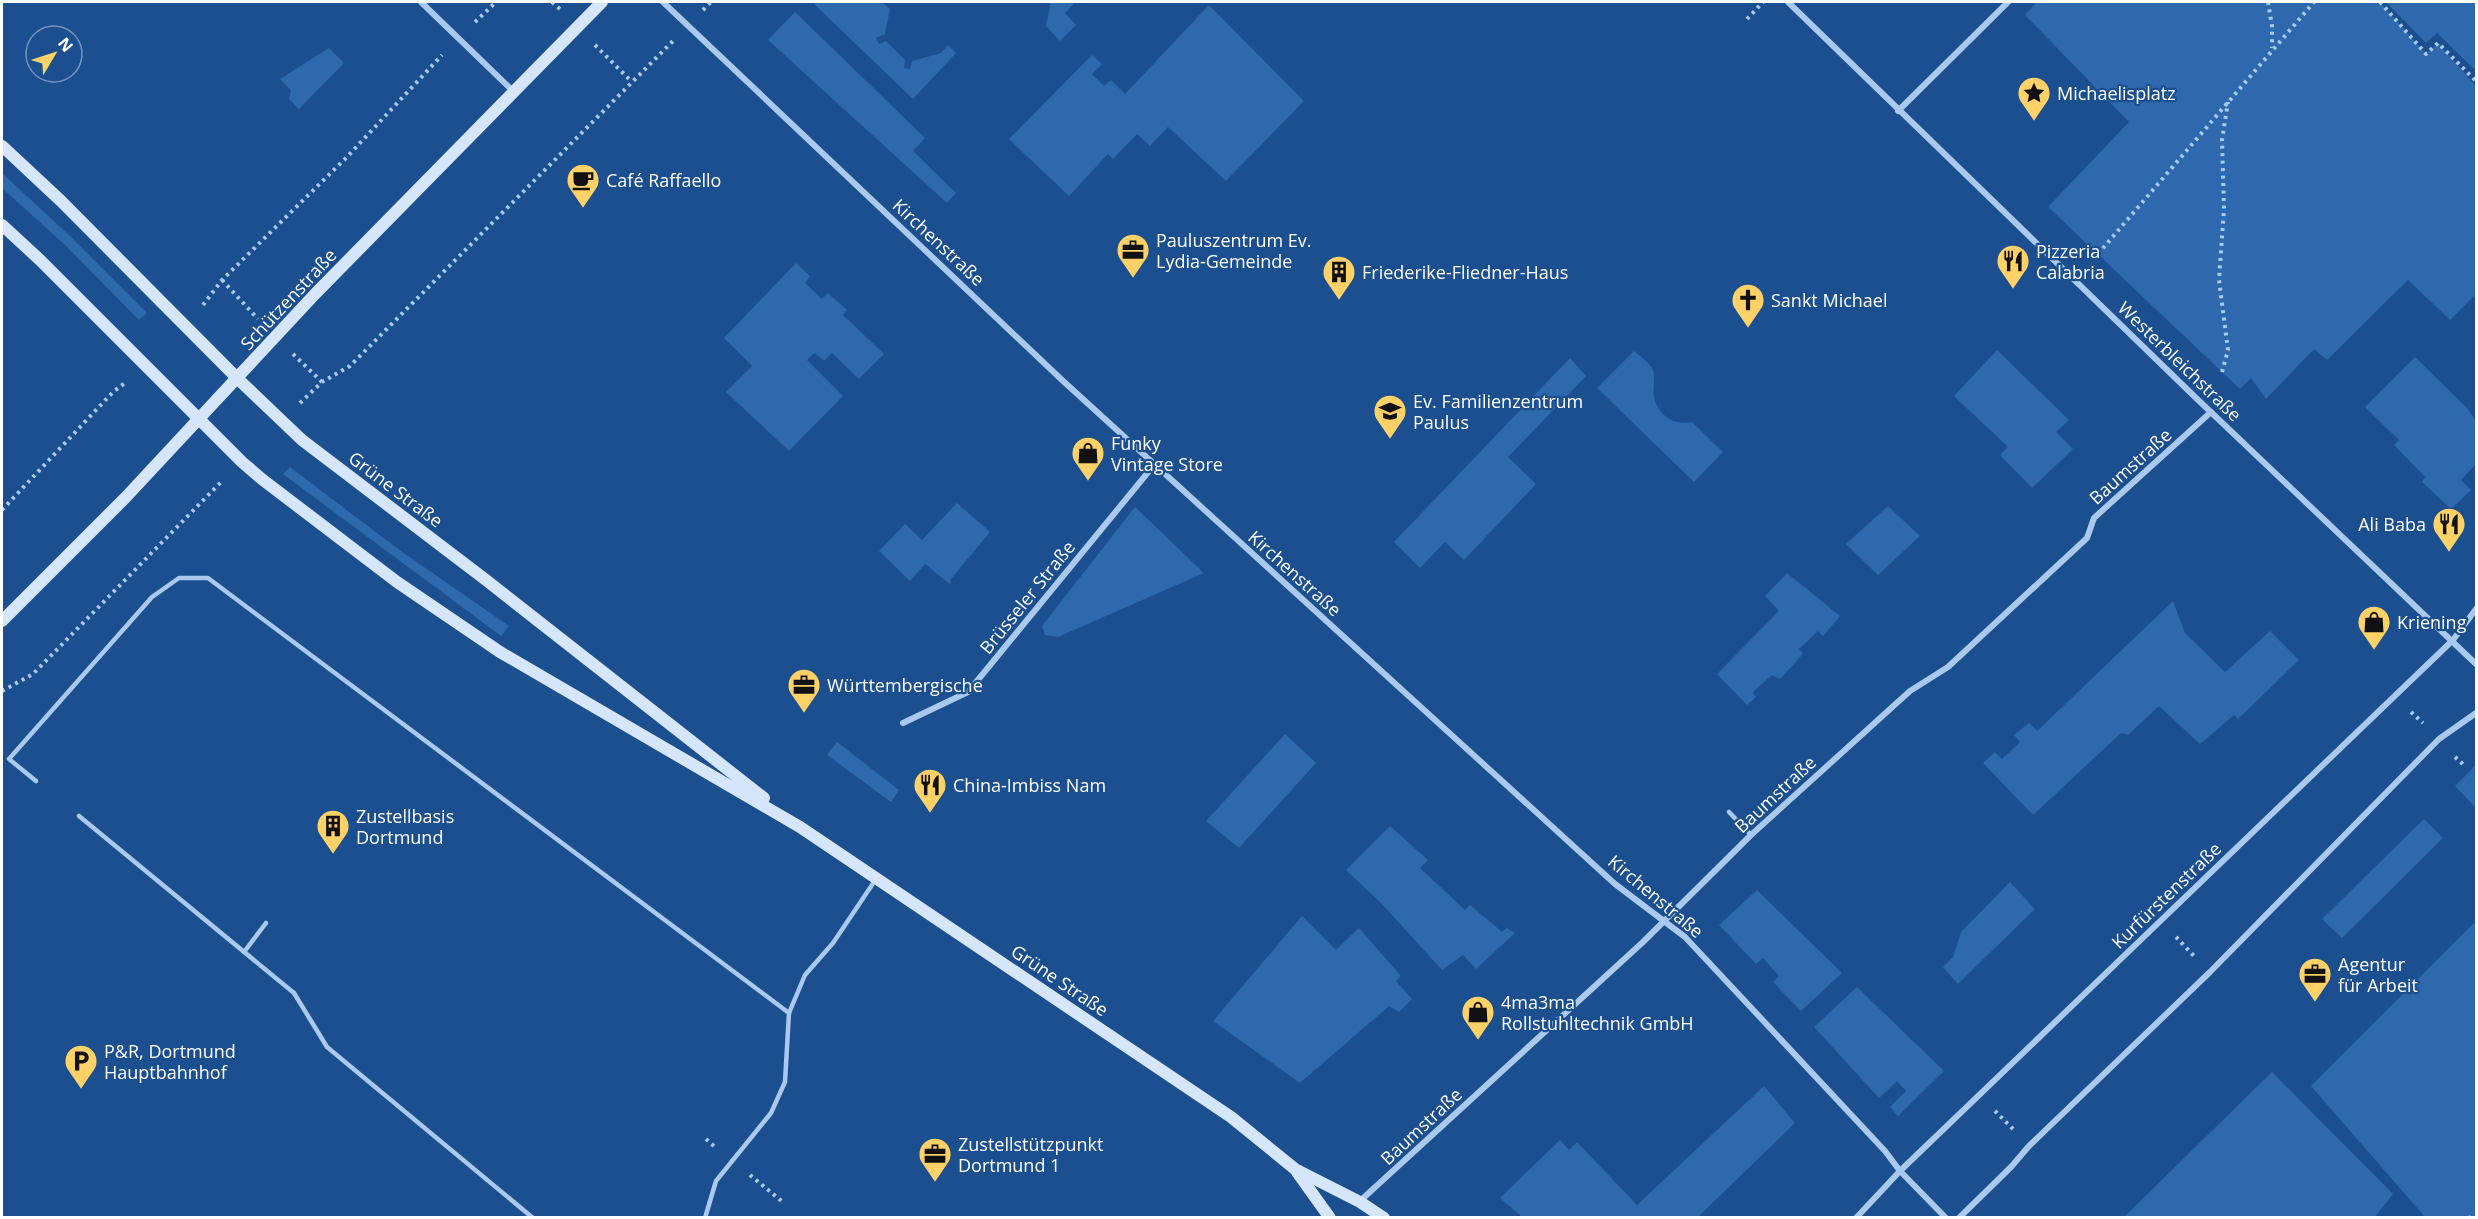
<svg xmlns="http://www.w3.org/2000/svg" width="2478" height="1219" viewBox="0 0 2478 1219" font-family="'Open Sans',sans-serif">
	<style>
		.green { fill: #2e69ad }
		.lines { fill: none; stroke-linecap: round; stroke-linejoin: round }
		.path { stroke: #a9c9ee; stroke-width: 4; stroke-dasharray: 3 4.5; stroke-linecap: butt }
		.lane { stroke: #a9c9ee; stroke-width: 4.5 }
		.street { stroke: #a9c9ee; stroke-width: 6 }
		.secondary { stroke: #d6e6fa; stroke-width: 12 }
		.labels { text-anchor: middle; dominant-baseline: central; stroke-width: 4.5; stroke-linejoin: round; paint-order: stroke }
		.poi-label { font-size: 18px; fill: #fff; stroke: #1b4f8f; text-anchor: start }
		.street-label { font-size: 18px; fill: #fff; stroke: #1b4f8f }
	</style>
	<rect width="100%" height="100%" fill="#1b4f8f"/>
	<!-- green -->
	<g class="green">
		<polygon points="812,2 882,2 890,9 885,34 876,38 879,44 886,41 905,60 904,68 910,69 912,61 941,53 948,45 956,53 913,99"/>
		<polygon points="1051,2 1076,2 1065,13 1076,25 1060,41 1046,26"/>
		<polygon points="2037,2 2380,2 2426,54 2438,43 2476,86 2476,294 2450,320 2408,280 2327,360 2314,349 2266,399 2251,378 2240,389 2048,207 2129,122 2025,15"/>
		<polygon points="2386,2 2476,2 2476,71 2437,33 2426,43"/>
		<polygon points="1209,5 1304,101 1226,181 1168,127 1150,146 1137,134 1113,159 1108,154 1069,196 1009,139 1092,55 1102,64 1092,74 1104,86 1111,80 1125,94"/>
		<polygon points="795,12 925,138 913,151 956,193 947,203 768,40"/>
		<polygon points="329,48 344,63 299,109 289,99 291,90 280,79"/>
		<polygon points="2,173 71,237 147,313 139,320 64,244 2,188"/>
		<polygon points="796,263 810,276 805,283 822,299 828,293 847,310 843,315 884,354 859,379 832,353 824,361 815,353 807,360 843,396 789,451 726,392 752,366 724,338"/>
		<polygon points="1997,350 2069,420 2056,432 2073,449 2032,488 2000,455 2008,447 1954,396"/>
		<path d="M1634,351C1640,356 1648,362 1652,368C1657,376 1652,388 1654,396C1657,415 1674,426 1692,422L1723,452L1694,482L1597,388Z"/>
		<polygon points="2415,357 2467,408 2476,421 2476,464 2461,480 2471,490 2451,509 2422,482 2425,477 2394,445 2399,440 2365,407"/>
		<polygon points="1570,358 1586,376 1508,457 1536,484 1464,560 1445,542 1420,568 1394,542"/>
		<polygon points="290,467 398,549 509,626 501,636 283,474"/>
		<polygon points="957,503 990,532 950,580 951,585 925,564 910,581 879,551 905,524 922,540"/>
		<polygon points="1888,506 1920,536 1878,575 1846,544"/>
		<polygon points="1135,507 1204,573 1058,637 1045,635 1042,626"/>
		<polygon points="1787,573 1840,616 1823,636 1818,631 1799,649 1803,654 1780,679 1772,675 1753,692 1756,697 1747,705 1717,674 1779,611 1765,596"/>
		<polygon points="2173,601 2185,633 2225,672 2270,631 2299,660 2238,719 2234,715 2200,744 2159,706 2128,735 2121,733 2033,815 1983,763 1995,752 2002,759 2020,742 2014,735 2029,723 2037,731"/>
		<polygon points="1285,734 1316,763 1239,848 1206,821"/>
		<polygon points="837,742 899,790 891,802 827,755"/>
		<polygon points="2476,765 2476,808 2455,786"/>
		<polygon points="2424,819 2443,838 2342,938 2322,919"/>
		<polygon points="1390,826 1428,860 1420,868 1465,910 1470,905 1502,932 1507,928 1515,933 1476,969 1463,955 1442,970 1382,904 1346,870"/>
		<polygon points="2010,882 2035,909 1958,984 1943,967 1953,957 1961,932"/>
		<polygon points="1757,890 1842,973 1801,1011 1773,982 1779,976 1763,958 1756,964 1719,925"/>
		<polygon points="1302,916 1336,950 1359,928 1401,976 1396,981 1412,999 1399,1012 1389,1006 1300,1083 1213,1021"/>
		<polygon points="2476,921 2476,1217 2425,1217 2311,1086"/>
		<polygon points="1857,987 1944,1071 1898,1116 1890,1107 1906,1091 1897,1081 1879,1098 1814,1027"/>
		<polygon points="2272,1072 2393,1194 2375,1217 2124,1217"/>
		<polygon points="1764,1086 1795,1123 1698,1217 1522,1217 1500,1198 1560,1140 1569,1150 1577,1142 1637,1205"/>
	</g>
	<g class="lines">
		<!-- path -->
		<g class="path">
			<polyline points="552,2 560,9"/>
			<polyline points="2268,2 2272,26 2272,48"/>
			<polyline points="2380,2 2426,54 2438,43 2476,81"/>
			<polyline points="703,10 711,2"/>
			<polyline points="1747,19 1763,2"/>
			<polyline points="475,22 496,2"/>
			<polyline points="595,45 632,82"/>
			<polyline points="2098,254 2314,2"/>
			<polyline points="222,280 258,319"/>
			<polyline points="203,305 222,280 347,157 442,55"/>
			<polyline points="293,354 322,382"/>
			<polyline points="2222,372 2228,350 2219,280 2224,209 2222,140 2228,102"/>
			<polyline points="300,403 322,382 350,366 673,41"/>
			<polyline points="2,510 113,392 125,383"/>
			<polyline points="2,691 33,674 223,480"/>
			<polyline points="2411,712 2423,723"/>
			<polyline points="2455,757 2466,767"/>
			<polyline points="2176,937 2194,956"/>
			<polyline points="1995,1111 2013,1129"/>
			<polyline points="706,1139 714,1146"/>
			<polyline points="750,1175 784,1203"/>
			<polyline points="2468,1218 2476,1216"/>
		</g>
		<!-- lane -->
		<g class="lane">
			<polyline points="36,781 9,759 152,597 179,578 208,578 789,1013"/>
			<polyline points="1729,812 1751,835"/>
			<polyline points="79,816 294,993 327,1047 533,1218"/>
			<polyline points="244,952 266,923"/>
			<polyline points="705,1218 716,1181 771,1113 785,1082 789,1013 805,975 833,943 876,879"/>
		</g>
		<!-- street -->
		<g class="street">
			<polyline points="421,2 514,92"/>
			<polyline points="663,2 1062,380 1615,884 1685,937 1885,1151 1900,1171 1946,1218"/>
			<polyline points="1788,2 2195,397 2476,664"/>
			<polyline points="1898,111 2008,2"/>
			<polyline points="903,723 968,692 1154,465"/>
			<polyline points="1360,1201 1643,942 1751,835 1910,691 1948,667 2087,538 2094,518 2211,412"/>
			<polyline points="1856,1218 1900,1171 2453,640 2476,609"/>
			<polyline points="1959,1218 2011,1167 2029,1146 2210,972 2439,739 2476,713"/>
		</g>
		<!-- secondary -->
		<g class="secondary">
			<polyline points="2,146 61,201 238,379 302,440 486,580 764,798"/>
			<polyline points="2,225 40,260 242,462 263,480 397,582 500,652 800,827 1231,1117 1295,1169 1360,1202 1384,1218"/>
			<polyline points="2,621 126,497 315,294 602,2"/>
			<polyline points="1297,1172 1330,1218"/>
		</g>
	</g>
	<!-- icons -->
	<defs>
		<g id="sight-pin" transform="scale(1.725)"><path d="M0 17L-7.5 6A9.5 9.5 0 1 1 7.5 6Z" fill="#ffd166" stroke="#1b4f8f"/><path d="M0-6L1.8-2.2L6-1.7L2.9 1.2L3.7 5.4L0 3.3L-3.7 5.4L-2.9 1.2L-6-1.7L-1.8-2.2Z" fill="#111"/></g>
		<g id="cafe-pin" transform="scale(1.725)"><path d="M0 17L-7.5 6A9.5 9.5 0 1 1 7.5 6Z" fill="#ffd166" stroke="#1b4f8f"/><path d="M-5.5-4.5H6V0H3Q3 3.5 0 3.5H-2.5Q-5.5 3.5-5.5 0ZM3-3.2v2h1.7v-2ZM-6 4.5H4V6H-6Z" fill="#111"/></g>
		<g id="office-pin" transform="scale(1.725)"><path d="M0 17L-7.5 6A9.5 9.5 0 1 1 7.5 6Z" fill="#ffd166" stroke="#1b4f8f"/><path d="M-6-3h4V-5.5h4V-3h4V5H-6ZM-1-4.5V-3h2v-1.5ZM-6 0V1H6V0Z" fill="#111"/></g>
		<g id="restaurant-pin" transform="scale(1.725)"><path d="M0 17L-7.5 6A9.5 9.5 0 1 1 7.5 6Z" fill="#ffd166" stroke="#1b4f8f"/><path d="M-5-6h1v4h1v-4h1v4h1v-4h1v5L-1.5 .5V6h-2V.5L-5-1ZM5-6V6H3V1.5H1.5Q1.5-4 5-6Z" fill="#111"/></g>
		<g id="building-pin" transform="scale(1.725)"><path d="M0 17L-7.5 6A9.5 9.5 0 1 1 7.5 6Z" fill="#ffd166" stroke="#1b4f8f"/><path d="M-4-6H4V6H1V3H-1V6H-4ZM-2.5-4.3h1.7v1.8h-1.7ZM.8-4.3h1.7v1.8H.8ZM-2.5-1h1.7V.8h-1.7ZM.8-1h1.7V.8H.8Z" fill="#111"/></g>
		<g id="church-pin" transform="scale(1.725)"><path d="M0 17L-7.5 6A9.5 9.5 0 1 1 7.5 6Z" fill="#ffd166" stroke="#1b4f8f"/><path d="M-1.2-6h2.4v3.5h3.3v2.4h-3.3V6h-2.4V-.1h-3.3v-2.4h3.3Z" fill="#111"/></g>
		<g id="school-pin" transform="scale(1.725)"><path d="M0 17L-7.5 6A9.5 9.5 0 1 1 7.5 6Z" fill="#ffd166" stroke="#1b4f8f"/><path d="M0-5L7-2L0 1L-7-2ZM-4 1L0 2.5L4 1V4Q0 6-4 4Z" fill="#111"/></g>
		<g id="shop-pin" transform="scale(1.725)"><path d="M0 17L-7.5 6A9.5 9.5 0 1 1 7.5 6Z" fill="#ffd166" stroke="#1b4f8f"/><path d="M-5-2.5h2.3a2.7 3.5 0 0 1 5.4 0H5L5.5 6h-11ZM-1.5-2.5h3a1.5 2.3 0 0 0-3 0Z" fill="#111"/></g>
		<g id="parking-pin" transform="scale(1.725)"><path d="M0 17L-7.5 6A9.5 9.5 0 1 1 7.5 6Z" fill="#ffd166" stroke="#1b4f8f"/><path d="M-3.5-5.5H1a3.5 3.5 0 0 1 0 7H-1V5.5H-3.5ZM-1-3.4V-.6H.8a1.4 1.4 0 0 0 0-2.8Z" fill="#111"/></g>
	</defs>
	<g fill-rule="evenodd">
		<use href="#sight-pin" x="2034" y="93"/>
		<use href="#cafe-pin" x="583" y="180"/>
		<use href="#office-pin" x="1133" y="250"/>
		<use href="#restaurant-pin" x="2013" y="261"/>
		<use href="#building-pin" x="1339" y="272"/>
		<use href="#church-pin" x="1748" y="300"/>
		<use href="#school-pin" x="1390" y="411"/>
		<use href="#shop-pin" x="1088" y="453"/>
		<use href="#restaurant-pin" x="2449" y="524"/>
		<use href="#shop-pin" x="2374" y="622"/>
		<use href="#office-pin" x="804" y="685"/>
		<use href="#restaurant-pin" x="930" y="785"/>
		<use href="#building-pin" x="333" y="826"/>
		<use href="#office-pin" x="2315" y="974"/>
		<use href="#shop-pin" x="1478" y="1012"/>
		<use href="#parking-pin" x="81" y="1061"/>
		<use href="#office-pin" x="935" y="1154"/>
	</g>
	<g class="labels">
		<!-- poi labels -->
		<g class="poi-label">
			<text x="2057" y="93">Michaelisplatz</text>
			<text x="606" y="180">Café Raffaello</text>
			<text x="1156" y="240">Pauluszentrum Ev.<tspan x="1156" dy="21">Lydia-Gemeinde</tspan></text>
			<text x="2036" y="251">Pizzeria<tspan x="2036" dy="21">Calabria</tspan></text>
			<text x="1362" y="272">Friederike-Fliedner-Haus</text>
			<text x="1771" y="300">Sankt Michael</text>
			<text x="1413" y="401">Ev. Familienzentrum<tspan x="1413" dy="21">Paulus</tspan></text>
			<text x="1111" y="443">Funky<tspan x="1111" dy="21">Vintage Store</tspan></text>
			<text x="2426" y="524" text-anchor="end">Ali Baba</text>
			<text x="2397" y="622">Kriening</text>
			<text x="827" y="685">Württembergische</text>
			<text x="953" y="785">China-Imbiss Nam</text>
			<text x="356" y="816">Zustellbasis<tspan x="356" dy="21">Dortmund</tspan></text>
			<text x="2338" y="964">Agentur<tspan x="2338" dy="21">für Arbeit</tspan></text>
			<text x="1501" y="1002">4ma3ma<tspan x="1501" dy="21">Rollstuhltechnik GmbH</tspan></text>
			<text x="104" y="1051">P&amp;R, Dortmund<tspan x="104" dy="21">Hauptbahnhof</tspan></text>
			<text x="958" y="1144">Zustellstützpunkt<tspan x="958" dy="21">Dortmund 1</tspan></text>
		</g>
		<!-- street labels -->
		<g class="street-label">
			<text transform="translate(939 242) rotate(43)">Kirchenstraße</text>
			<text transform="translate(288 299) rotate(-47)">Schützenstraße</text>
			<text transform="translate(2180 361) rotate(44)">Westerbleichstraße</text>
			<text transform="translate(2130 466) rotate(-42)">Baumstraße</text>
			<text transform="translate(396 489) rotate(37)">Grüne Straße</text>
			<text transform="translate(1295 573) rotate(42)">Kirchenstraße</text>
			<text transform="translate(1027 597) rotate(-51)">Brüsseler Straße</text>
			<text transform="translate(1775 794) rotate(-43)">Baumstraße</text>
			<text transform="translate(2166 895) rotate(-44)">Kurfürstenstraße</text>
			<text transform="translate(1656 896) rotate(40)">Kirchenstraße</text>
			<text transform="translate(1060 980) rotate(34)">Grüne Straße</text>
			<text transform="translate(1421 1126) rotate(-43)">Baumstraße</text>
		</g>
	</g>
	<!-- border -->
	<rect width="2478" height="1219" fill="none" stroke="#ffffff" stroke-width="6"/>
	<!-- north arrow -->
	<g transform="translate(54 54) rotate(51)"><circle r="28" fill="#1b4f8f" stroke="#7695bc" stroke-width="1.5"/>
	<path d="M0-4.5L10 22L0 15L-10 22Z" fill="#ffd166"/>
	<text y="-9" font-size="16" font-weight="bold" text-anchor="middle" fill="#ffffff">N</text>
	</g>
</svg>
